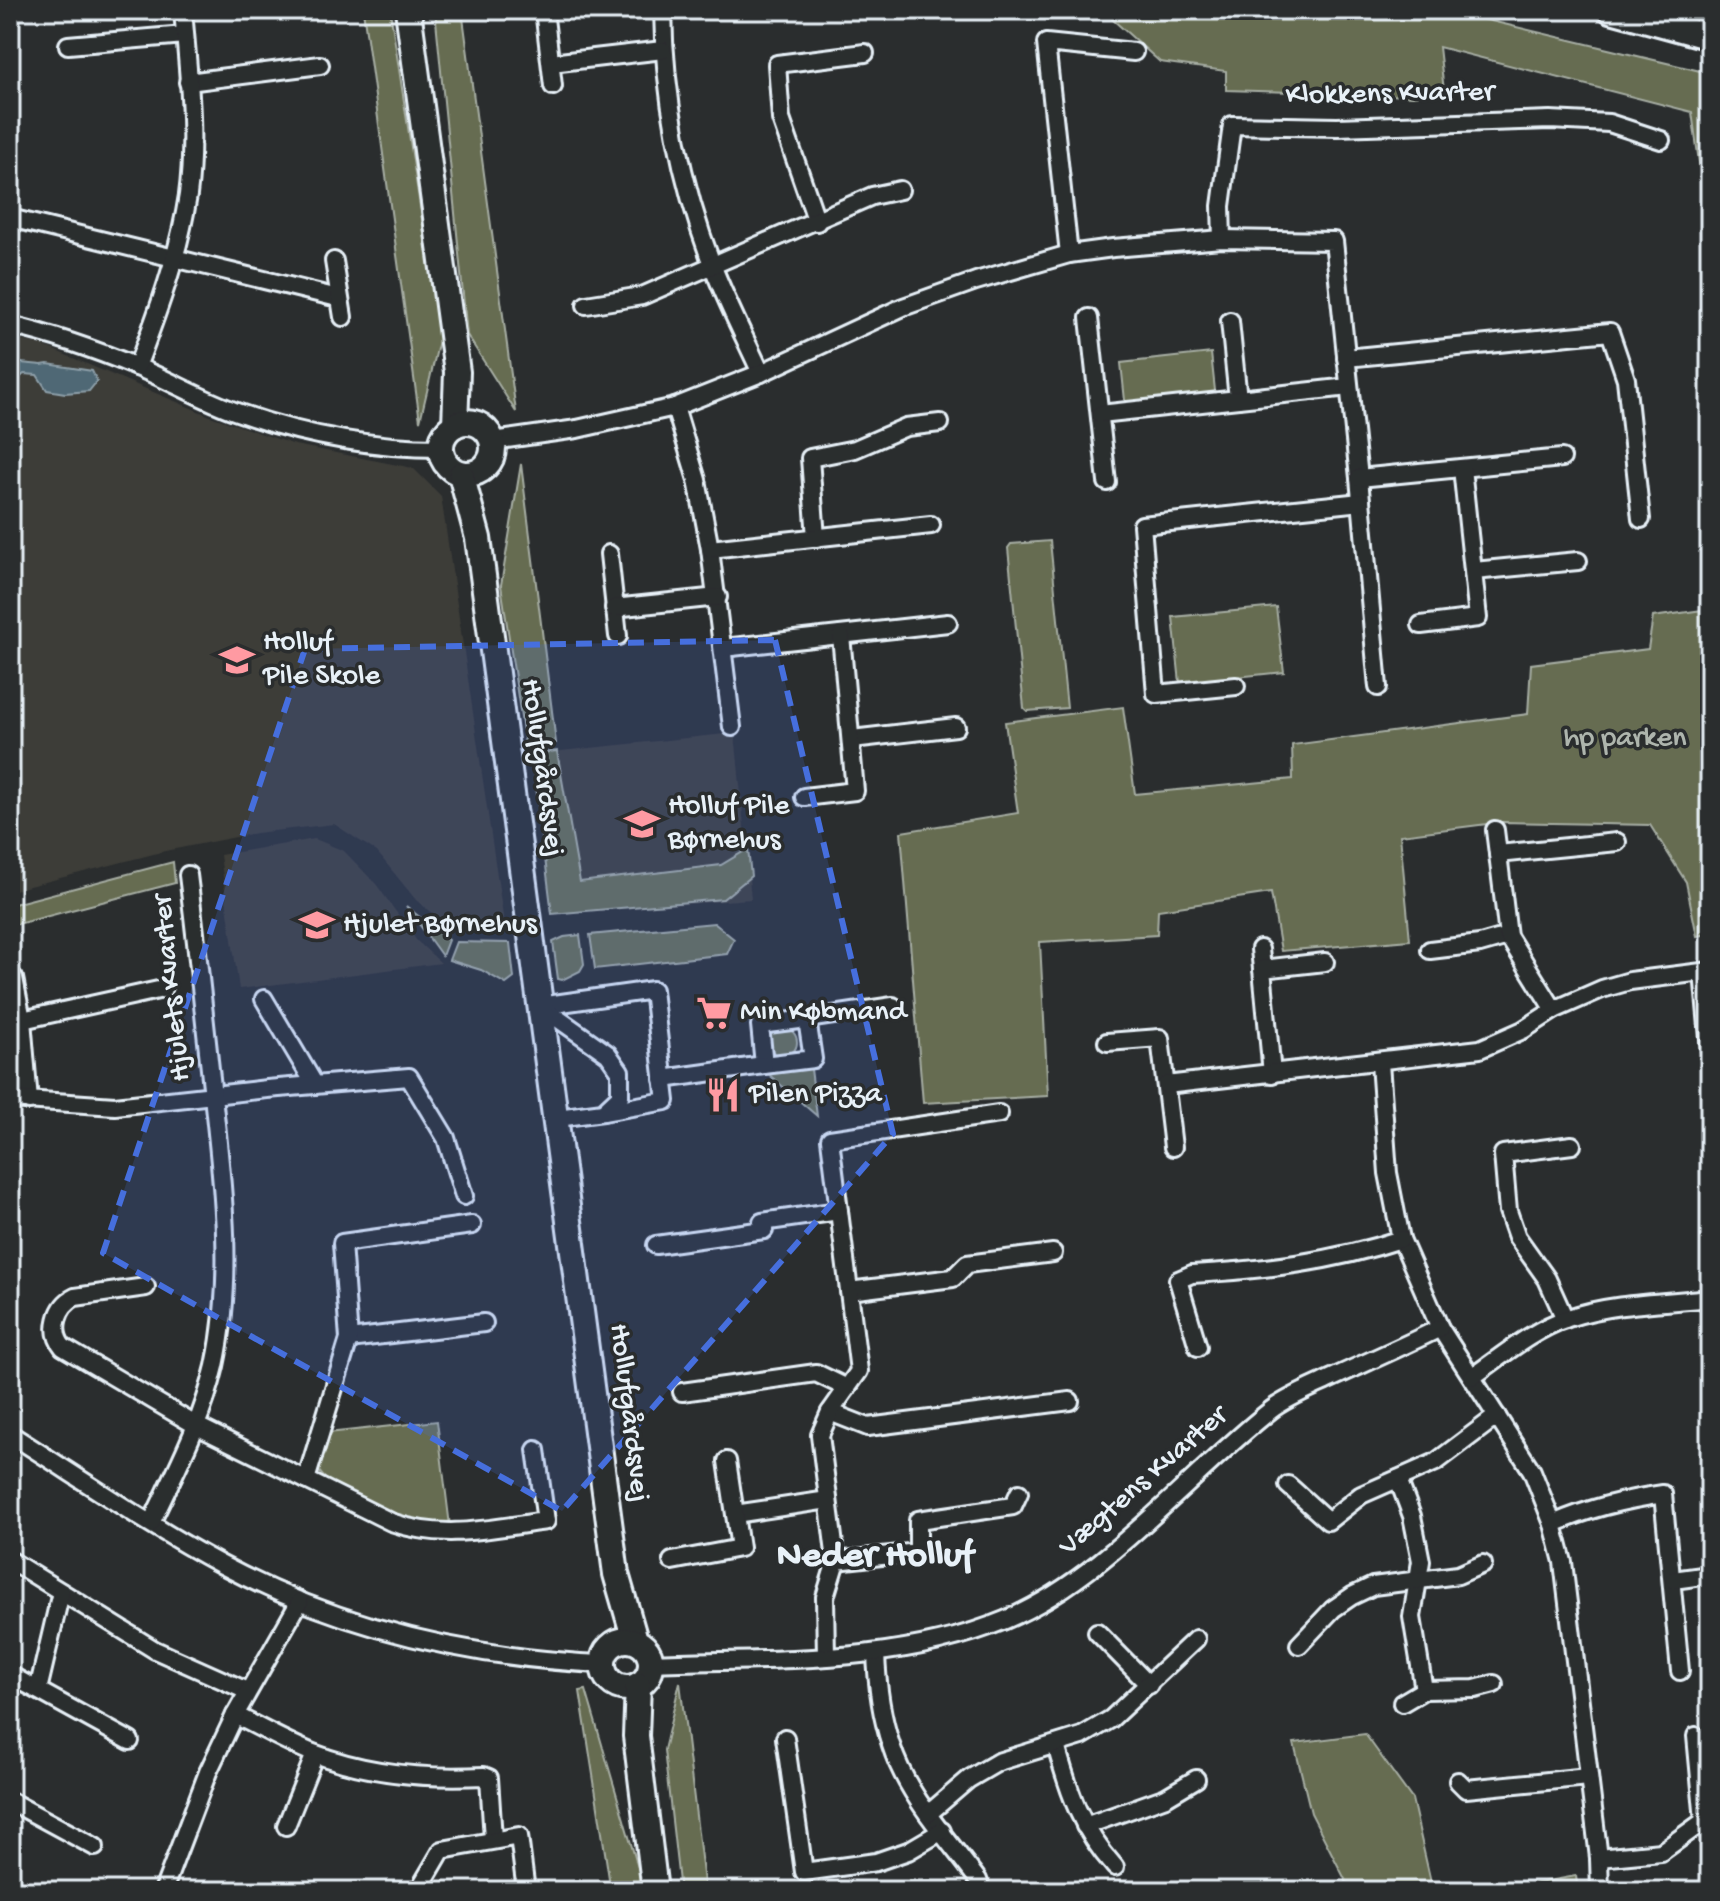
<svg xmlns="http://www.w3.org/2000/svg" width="1720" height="1901" viewBox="0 0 1720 1901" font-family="'Gochi Hand',sans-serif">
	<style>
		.built { fill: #3d3d39 }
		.green { fill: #666c51; stroke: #a7aea4; stroke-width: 2 }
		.water { fill: #506874; stroke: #8d9fa9; stroke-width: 2 }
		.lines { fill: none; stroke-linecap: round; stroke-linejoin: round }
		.street-casing { stroke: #e8f1f8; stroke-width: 22 }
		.secondary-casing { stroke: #e8f1f8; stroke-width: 30 }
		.street { stroke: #2a2d2e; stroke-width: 16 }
		.secondary { stroke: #2a2d2e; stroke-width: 24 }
		.marked { fill: #466fde; fill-opacity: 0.2; stroke: #466fde; stroke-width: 6; stroke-dasharray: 16 10; stroke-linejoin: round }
		.labels { text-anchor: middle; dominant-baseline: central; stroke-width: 7; stroke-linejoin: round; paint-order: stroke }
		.street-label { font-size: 30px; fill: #e8f1f8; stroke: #2a2d2e }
		.poi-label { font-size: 30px; fill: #e8f1f8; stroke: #2a2d2e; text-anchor: start }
		.park-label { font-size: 30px; fill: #aeb5ad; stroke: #2a2d2e }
		.district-label { font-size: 38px; font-weight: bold; fill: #e8f1f8; stroke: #2a2d2e }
	</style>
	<rect width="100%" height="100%" fill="#2a2d2e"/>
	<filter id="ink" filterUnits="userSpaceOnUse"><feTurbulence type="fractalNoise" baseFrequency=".0125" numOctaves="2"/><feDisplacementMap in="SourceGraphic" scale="16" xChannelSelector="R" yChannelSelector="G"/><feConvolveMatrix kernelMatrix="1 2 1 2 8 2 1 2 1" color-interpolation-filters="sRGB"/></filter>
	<g filter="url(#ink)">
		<!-- built -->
		<g class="built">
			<polygon points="10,338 42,345 210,416 295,445 413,468 441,496 504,923 470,930 447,926 416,900 377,852 334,824 256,833 165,851 10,891"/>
			<polygon points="735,733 751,899 552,914 532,754"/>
			<polygon points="315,839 344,851 376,884 417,941 441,963 239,989 220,855"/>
		</g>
		<!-- green -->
		<g class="green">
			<polygon points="363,10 390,10 440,336 420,421"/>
			<polygon points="435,10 462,10 516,412 467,335"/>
			<polygon points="1102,10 1472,10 1483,19 1700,71 1710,85 1710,241 1692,112 1439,47 1444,91 1413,96 1226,90 1226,71 1160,62"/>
			<polygon points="1211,353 1216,400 1126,410 1121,363"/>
			<polygon points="521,464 556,743 530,747 525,744 501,585"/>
			<polygon points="1050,541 1067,708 1027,711 1024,708 1008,548 1011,544"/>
			<polygon points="1276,607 1284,672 1180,683 1173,617"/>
			<polygon points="1710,609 1710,934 1697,936 1686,882 1650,825 1503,822 1400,835 1410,940 1281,951 1271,893 1158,910 1157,935 1040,942 1048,1096 923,1103 901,832 1018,813 1005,722 1123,707 1135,794 1293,779 1292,745 1528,714 1531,664 1648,649 1653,617"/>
			<polygon points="557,751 580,882 721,865 748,849 751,876 723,899 552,914 532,754"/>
			<polygon points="173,862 175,883 10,926 10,905"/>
			<polygon points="406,906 448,940 442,956"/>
			<polygon points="714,923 734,939 727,954 595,969 590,935"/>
			<polygon points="580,935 584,964 580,971 562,980 558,979 553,942 564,937"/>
			<polygon points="456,942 510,943 514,978 506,984 481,970 449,960"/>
			<circle cx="783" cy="1042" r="14"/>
			<polygon points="808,1066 811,1069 817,1116 767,1073"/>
			<polygon points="437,1421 450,1526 398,1517 327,1481 317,1469 328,1433"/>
			<polygon points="680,1682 705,1891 680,1891 664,1750"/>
			<polygon points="586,1690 641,1878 642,1891 611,1891 580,1691"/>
			<polygon points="1365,1734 1412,1799 1433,1891 1351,1891 1311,1813 1294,1743"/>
			<polygon points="1576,1876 1578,1891 1495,1891"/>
		</g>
		<!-- water -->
		<polygon class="water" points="10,362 42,365 48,364 92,371 97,381 89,391 65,393 47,390 37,375 24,374 10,386"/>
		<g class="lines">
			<!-- street casing -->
			<g class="street-casing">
				<g id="street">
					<path d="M663,10C664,98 682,185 713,267C727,303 745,338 761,373"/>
					<polyline points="545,18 553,86"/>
					<polyline points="68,45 185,35"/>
					<polyline points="551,63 663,50"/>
					<polyline points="188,82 320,65"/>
					<polyline points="10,218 338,298"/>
					<polyline points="817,222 781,119 777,64 865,53"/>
					<polyline points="1222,239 1221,206 1232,125 1337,127 1550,120 1609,123 1661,140"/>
					<polyline points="1069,254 1046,43 1134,52"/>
					<polyline points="334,261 343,317"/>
					<polyline points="586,305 642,296 872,196 900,190"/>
					<polyline points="1089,318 1107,482"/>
					<polyline points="1230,321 1238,399"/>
					<path d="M10,325C53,335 96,350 137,367C171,381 203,400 237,412C302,435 371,448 441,448"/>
					<polyline points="1346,358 1610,332 1626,379 1641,519"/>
					<path d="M137,367C158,311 179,255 188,195C196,135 188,70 183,10"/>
					<polyline points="675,407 697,480 710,549 732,727"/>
					<polyline points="1100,414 1349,387"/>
					<polyline points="493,441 577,429 675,407 761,373 903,307 976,281 1069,254 1113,248 1222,239 1334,241 1359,478 1378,687"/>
					<polyline points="1359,478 1562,458"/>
					<polyline points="816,538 810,458 855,449 906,427 940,423"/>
					<polyline points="710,549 931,525"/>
					<polyline points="609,554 618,636"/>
					<polyline points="1474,571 1578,561"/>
					<polyline points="614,608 718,597"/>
					<polyline points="1421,625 1478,618 1462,468"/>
					<polyline points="723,648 948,623"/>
					<polyline points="1236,686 1156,694 1142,525 1361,502"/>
					<polyline points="852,739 956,727"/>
					<polyline points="804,797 855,791 841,635"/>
					<polyline points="1495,830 1498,854"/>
					<polyline points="1260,949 1262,969"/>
					<polyline points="1430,950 1480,944 1508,936"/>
					<polyline points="1703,972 1710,1049"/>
					<polyline points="14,978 22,1020 29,1101"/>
					<polyline points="264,999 315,1085"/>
					<polyline points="540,1006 653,990 666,1101 603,1112"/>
					<polyline points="540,1006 608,1054 620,1071 620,1096 603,1112 557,1118"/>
					<polyline points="1554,1010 1508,936 1498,854 1617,842"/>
					<polyline points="807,1019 760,1025 764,1065 813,1059 807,1019 893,1006"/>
					<polyline points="22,1020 163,989"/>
					<polyline points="1107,1042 1160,1038 1173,1147"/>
					<polyline points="1380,1063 1388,1173 1401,1239 1440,1328 1532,1471 1553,1524 1563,1562 1599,1858 1600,1891"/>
					<polyline points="1272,1074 1262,969 1325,962"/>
					<polyline points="663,1079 764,1065"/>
					<polyline points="1166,1085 1480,1049 1523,1030 1554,1010 1602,989 1630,981 1710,971"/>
					<polyline points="10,1099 115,1106 267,1089 409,1077 446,1138 464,1196"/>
					<polyline points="656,1245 764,1230 762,1222 839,1211"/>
					<path d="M146,1287L75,1297C57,1306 50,1331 63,1347L197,1426L391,1522C444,1541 492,1528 546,1521L536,1450"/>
					<polyline points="849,1291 953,1278 967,1264 1053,1253"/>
					<polyline points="1565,1319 1547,1279 1517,1237 1508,1211 1503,1154 1572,1145"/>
					<polyline points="349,1339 484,1323"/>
					<path d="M1198,1347L1178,1280L1192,1274C1264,1270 1332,1262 1401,1239"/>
					<path d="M1472,1377C1502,1356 1534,1329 1568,1318C1613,1303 1663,1303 1710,1298"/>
					<polyline points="682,1392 816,1373 847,1388"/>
					<polyline points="830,1412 868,1427 1070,1401"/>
					<path d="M10,1434C80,1478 149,1526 222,1565C340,1628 469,1658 602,1664"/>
					<polyline points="1398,1479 1412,1516 1421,1561 1412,1617 1424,1690"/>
					<polyline points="306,1480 349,1339 342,1243 472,1225"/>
					<polyline points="1288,1485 1328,1521 1361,1495 1436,1462 1497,1416"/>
					<polyline points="735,1514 828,1500"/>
					<path d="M151,1523C175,1472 202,1422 215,1366C235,1274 222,1179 212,1087C204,1016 197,946 188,875"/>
					<path d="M1553,1524C1590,1508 1623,1500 1663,1494L1680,1671"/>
					<polyline points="10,1560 155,1650 247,1691"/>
					<polyline points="672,1561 740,1548 727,1461"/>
					<polyline points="836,1561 918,1552 918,1520 1013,1506 1019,1493"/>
					<polyline points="1673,1580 1710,1575"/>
					<polyline points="1097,1632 1149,1685"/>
					<polyline points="1299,1645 1333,1609 1352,1596 1373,1586 1458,1575 1483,1564"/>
					<path d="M876,1653C877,1684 881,1715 891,1745C907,1796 948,1839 978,1880L982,1891"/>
					<polyline points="826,1657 825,1597 836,1561 820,1435 830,1412 859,1371 830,1139 999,1114"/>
					<path d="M651,1663C769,1658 894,1666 1005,1620C1104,1579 1187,1476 1271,1410C1288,1397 1311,1388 1330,1379C1367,1362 1404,1346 1440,1328"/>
					<polyline points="10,1675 130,1741"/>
					<polyline points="38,1690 61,1592"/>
					<polyline points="1402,1703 1424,1690 1475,1689 1494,1684"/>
					<path d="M235,1715C261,1728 286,1742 313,1753C367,1774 427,1779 484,1776L489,1778L493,1839"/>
					<polyline points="785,1738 804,1872 876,1862 908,1851 942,1831"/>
					<path d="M1056,1745C1069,1793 1081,1829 1115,1867"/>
					<polyline points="1458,1781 1466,1789 1588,1777"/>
					<polyline points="10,1801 95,1847"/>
					<polyline points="928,1814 969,1779 998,1762 1082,1736 1111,1719 1196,1639"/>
					<polyline points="286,1826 315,1754"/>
					<polyline points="1085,1826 1166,1797 1196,1779"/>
					<polyline points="1599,1858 1661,1852 1704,1821 1696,1736"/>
					<polyline points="163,1891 208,1772 235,1715 300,1601"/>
					<polyline points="418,1891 442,1850 519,1836 526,1891"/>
				</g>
			</g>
			<!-- secondary casing -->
			<g class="secondary-casing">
				<g id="secondary">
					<polyline points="408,10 457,372 455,425"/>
					<polyline points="1611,10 1710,37"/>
					<circle cx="467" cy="448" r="26"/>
					<polyline points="461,474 478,538 616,1574 635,1640"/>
					<circle cx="627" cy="1664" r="24"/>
					<polyline points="638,1685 636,1736 655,1891"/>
				</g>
			</g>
			<!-- street -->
			<use href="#street" class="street"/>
			<!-- secondary -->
			<use href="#secondary" class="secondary"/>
		</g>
	</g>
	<!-- marked area -->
	<path class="marked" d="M775,640L893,1134L562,1511L103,1253L305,649Z"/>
	<!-- icons -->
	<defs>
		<g id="school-bare" transform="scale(2.76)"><path d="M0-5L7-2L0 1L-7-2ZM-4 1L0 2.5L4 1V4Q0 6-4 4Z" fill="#ff9aa2" stroke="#2a2d2e" stroke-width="2.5" paint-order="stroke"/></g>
		<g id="supermarket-bare" transform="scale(2.76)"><path d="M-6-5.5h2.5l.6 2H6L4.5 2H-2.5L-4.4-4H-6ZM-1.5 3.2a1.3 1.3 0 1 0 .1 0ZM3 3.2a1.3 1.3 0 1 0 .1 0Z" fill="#ff9aa2" stroke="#2a2d2e" stroke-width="2.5" paint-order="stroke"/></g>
		<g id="restaurant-bare" transform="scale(2.76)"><path d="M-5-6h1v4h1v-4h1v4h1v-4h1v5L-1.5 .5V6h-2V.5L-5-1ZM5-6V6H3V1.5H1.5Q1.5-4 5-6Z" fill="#ff9aa2" stroke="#2a2d2e" stroke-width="2.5" paint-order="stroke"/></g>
	</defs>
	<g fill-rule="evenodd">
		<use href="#school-bare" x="237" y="660"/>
		<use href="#school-bare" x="642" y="824"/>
		<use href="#school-bare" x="317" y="925"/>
		<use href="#supermarket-bare" x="714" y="1013"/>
		<use href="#restaurant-bare" x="723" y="1095"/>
	</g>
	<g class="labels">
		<!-- street labels -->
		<g class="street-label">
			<text transform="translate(1390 95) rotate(-1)">Klokkens Kvarter</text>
			<text transform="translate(541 768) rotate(82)">Hollufgårdsvej</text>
			<text transform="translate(173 988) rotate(-96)">Hjulets Kvarter</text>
			<text transform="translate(628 1413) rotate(83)">Hollufgårdsvej</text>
			<text transform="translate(1144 1482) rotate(-41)">Vægtens Kvarter</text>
		</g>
		<!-- poi labels -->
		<g class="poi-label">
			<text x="263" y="643">Holluf<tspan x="263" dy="34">Pile Skole</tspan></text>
			<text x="668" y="807">Holluf Pile<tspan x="668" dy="34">Børnehus</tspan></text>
			<text x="343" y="925">Hjulet Børnehus</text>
			<text x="740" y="1013">Min Købmand</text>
			<text x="749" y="1095">Pilen Pizza</text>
		</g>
		<!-- park labels -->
		<g class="park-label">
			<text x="1625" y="739">hp parken</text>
		</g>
		<!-- district labels -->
		<g class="district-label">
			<text x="875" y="1557">Neder Holluf</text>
		</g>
	</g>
	<!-- margin -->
	<rect width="1720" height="1901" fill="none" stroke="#2a2d2e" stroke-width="40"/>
	<rect x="20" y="20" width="1680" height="1861" fill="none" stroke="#e8f1f8" stroke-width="3" filter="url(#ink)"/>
</svg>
